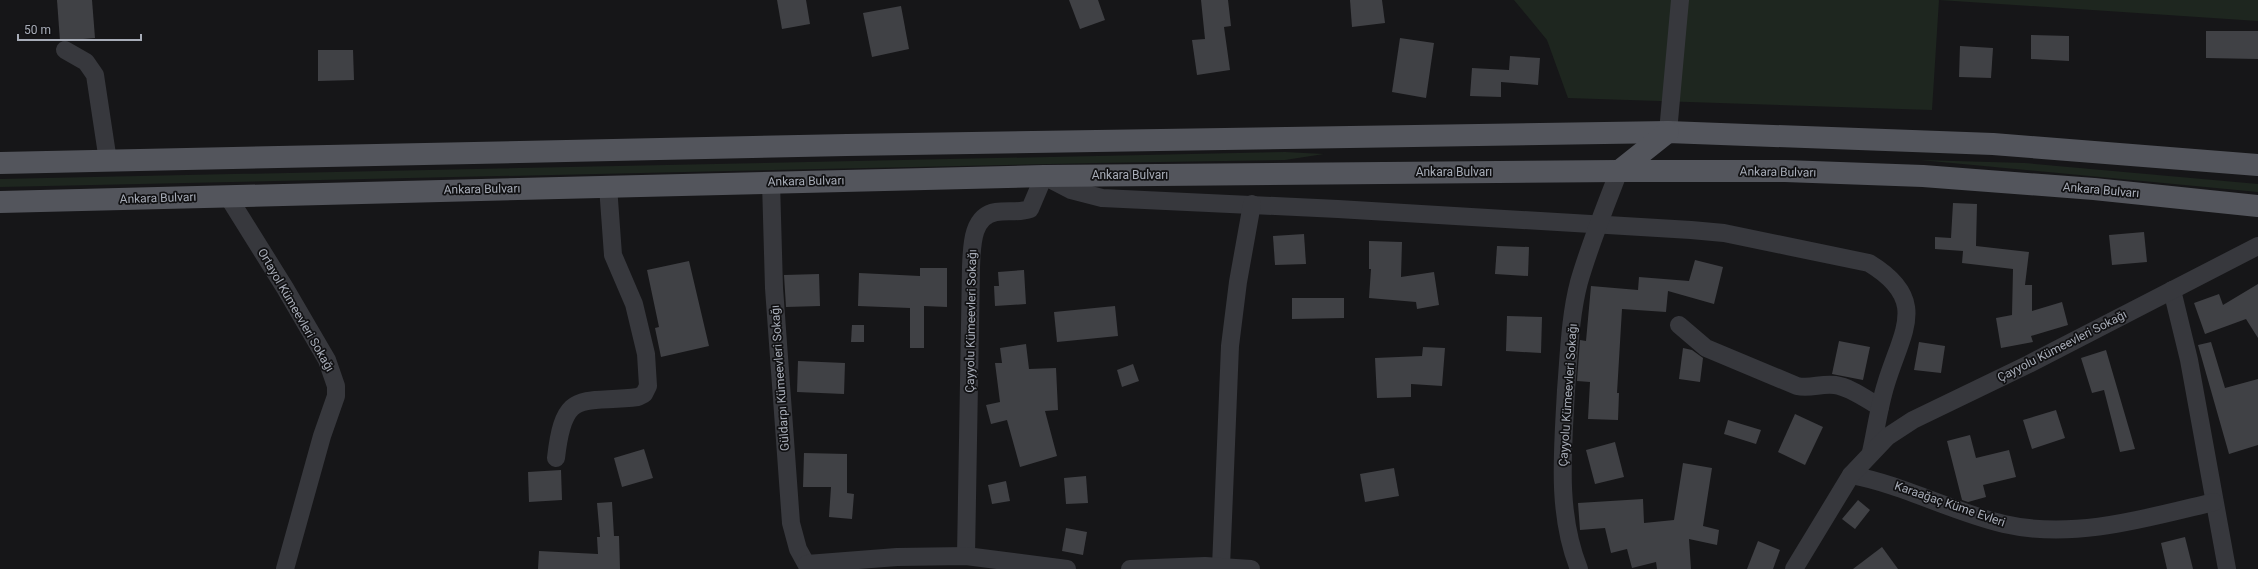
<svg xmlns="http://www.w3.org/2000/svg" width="2258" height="569" viewBox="0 0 2258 569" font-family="Roboto,sans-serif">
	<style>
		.green { fill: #1e261f }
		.building { fill: #404145 }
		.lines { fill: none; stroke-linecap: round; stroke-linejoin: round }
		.minor { stroke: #37383d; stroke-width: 18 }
		.major { stroke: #53555c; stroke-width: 22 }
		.labels { text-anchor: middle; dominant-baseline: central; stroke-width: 3.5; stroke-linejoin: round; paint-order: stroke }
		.street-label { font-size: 12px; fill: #a8adb8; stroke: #111113 }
	</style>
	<rect width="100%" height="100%" fill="#161618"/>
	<!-- green -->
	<g class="green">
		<polygon points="1514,0 2258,0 2258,21 1939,0 1932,110 1568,98 1547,40"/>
		<polygon points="1285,152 1324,154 1285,160 1097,163 0,187 0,179"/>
		<polygon points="1920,160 2025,163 2258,184 2258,192"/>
	</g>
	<!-- building -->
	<g class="building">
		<polygon points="57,0 92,0 95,38 60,41"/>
		<polygon points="777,0 806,0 810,24 782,29"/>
		<polygon points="1069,0 1098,0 1105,20 1080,29"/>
		<polygon points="1201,0 1228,0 1231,26 1224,27 1230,70 1197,75 1192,40 1205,39"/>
		<polygon points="1350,0 1382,0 1385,23 1352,27"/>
		<polygon points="901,6 909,49 872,57 863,13"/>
		<polygon points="2206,31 2258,31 2258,59 2206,58"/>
		<polygon points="2031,35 2069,36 2069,61 2031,59"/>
		<polygon points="1400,38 1434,43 1426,98 1392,92"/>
		<polygon points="1960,46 1993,48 1991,78 1959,77"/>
		<polygon points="318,50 353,50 354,80 318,81"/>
		<polygon points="1510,56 1540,58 1538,85 1501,82 1501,97 1470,96 1472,68 1509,70"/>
		<polygon points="1953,203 1977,204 1976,246 2029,252 2025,285 2032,285 2032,311 2062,302 2068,325 2031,336 2033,342 2001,348 1996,318 2012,315 2013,269 1962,263 1963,251 1935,249 1935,237 1951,238"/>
		<polygon points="2144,232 2147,262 2112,265 2109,235"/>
		<polygon points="1304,234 1306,264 1275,265 1273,236"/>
		<polygon points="1369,241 1402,242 1401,277 1434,272 1439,305 1417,309 1416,302 1369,298 1371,269 1369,269"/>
		<polygon points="1497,246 1529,247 1528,276 1495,274"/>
		<polygon points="1695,260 1723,267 1714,304 1668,291 1666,312 1622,309 1617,393 1619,393 1618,420 1588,419 1590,382 1577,381 1580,340 1586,341 1591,286 1638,290 1639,277 1689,281"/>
		<polygon points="689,261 709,346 661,357 655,328 659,327 647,270"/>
		<polygon points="920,268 947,268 947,307 924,306 924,348 910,348 910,308 858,306 859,273 920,276"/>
		<polygon points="1024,270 1026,304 995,306 994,286 999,286 998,272"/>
		<polygon points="819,274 820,306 786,307 784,275"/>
		<polygon points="2258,284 2258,338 2246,319 2205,334 2194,303 2219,294 2223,305"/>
		<polygon points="1292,298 1344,298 1344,318 1292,319"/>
		<polygon points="1115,306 1118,336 1057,342 1054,312"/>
		<polygon points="1507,316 1542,317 1541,353 1506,351"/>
		<polygon points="852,325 864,325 864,342 851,342"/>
		<polygon points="1839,341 1870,347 1863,380 1832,374"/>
		<polygon points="1919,342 1945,346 1941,373 1914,370"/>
		<polygon points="2211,342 2225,388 2258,379 2258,445 2229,454 2198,345"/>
		<polygon points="1026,344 1029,369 1056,368 1058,410 1045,411 1057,456 1020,467 1007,420 991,424 986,405 1000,402 995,363 1002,363 1000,348"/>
		<polygon points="1423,347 1445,348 1442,386 1411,384 1411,397 1377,398 1375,358 1422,356"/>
		<polygon points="1683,348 1692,350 1703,358 1700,382 1679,379"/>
		<polygon points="2106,350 2135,449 2120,452 2104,390 2092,393 2081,358"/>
		<polygon points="798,361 845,363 844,394 797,392"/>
		<polygon points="1133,364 1139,381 1122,387 1117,370"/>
		<polygon points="2056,410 2065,438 2032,449 2023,420"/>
		<polygon points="1795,414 1823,427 1805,465 1778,452"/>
		<polygon points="1728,420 1761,430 1756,444 1724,434"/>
		<polygon points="1970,435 1976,458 2009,450 2016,477 1983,485 1986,497 1968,502 1962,500 1947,441"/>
		<polygon points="1615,442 1624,477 1595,484 1586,450"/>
		<polygon points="644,449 653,478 622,487 614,458"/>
		<polygon points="804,453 847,454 847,493 854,494 852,519 829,517 831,487 803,487"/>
		<polygon points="1683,463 1712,468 1703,526 1719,530 1717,545 1689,539 1691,569 1657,569 1656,562 1632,568 1627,549 1611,553 1605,528 1580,530 1578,503 1643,499 1644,523 1674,520"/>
		<polygon points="1394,468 1399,496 1365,502 1360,474"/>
		<polygon points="561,470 562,500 529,502 528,472"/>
		<polygon points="1086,476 1088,503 1066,504 1064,478"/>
		<polygon points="1006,481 1010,501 992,504 988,485"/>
		<polygon points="1858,500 1870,510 1855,529 1842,519"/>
		<polygon points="612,502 614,536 619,536 620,569 538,569 539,551 598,554 597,537 600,537 597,503"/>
		<polygon points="1066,528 1087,532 1083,555 1062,551"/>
		<polygon points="2185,537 2193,569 2167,569 2161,543"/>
		<polygon points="1758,541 1780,550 1773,569 1747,569"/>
		<polygon points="1882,547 1898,569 1853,569"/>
	</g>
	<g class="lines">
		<!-- minor -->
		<g class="minor">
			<polyline points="65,50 86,62 95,75 108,161"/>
			<polyline points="1668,132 1680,0"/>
			<polyline points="771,182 774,288 791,523 798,549 809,569"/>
			<polyline points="227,195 285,288 327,360 336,386 336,396 322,436 285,569"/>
			<polyline points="2172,290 2189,360 2227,569"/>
			<path d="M1679,325L1706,348L1797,386C1811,389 1821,383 1835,385C1850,387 1866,399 1880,407"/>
			<path d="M556,458C564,387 581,404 638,397L644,394L648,386L646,354L634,304L613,255L608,186"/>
			<path d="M1851,475C1904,485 1952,512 2004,524C2074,540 2147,518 2214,502"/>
			<path d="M966,556L971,267C972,248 971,216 996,212C1008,210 1019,213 1030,209L1044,176L1071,190L1102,198L1338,209L1691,230L1724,233L1869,263C1930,300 1902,331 1886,384C1879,406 1876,430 1871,452"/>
			<polyline points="807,564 897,557 966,556 1067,569"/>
			<polyline points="1221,567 1230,346 1238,282 1252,204"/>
			<polyline points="1130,569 1205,566 1251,569"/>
			<path d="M1579,569C1556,512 1563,450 1566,390C1569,354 1570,316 1579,282C1590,244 1605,207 1619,171"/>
			<polyline points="1794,569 1851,475 1887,437 1913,420 2029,364 2258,246"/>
		</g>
		<!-- major -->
		<g class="major">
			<polyline points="0,163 847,145 1668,132 1993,144 2258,165"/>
			<polyline points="1619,171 1668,132"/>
			<polyline points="0,202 1044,176 1619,171 1785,171 1923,176 2094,189 2258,206"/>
		</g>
	</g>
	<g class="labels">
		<!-- street labels -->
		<g class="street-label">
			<text x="1454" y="172">Ankara Bulvarı</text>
			<text transform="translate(1778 172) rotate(1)">Ankara Bulvarı</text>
			<text x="1130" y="175">Ankara Bulvarı</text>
			<text transform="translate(806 181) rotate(-1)">Ankara Bulvarı</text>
			<text transform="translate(482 189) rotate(-1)">Ankara Bulvarı</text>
			<text transform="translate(2101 190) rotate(5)">Ankara Bulvarı</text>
			<text transform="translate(158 198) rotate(-2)">Ankara Bulvarı</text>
			<text transform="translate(296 310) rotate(60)">Ortayol Kümeevleri Sokağı</text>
			<text transform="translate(971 321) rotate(-89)">Çayyolu Kümeevleri Sokağı</text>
			<text transform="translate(2062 346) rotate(-27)">Çayyolu Kümeevleri Sokağı</text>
			<text transform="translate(780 378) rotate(-94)">Güldarpı Kümeevleri Sokağı</text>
			<text transform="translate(1568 395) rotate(-86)">Çayyolu Kümeevleri Sokağı</text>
			<text transform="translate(1950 504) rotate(19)">Karaağaç Küme Evleri</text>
		</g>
	</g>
	<!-- scale -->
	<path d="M18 34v6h123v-6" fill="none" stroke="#a8adb8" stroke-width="2"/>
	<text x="24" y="34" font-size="12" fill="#a8adb8" stroke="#111113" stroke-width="3" paint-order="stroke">50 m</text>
</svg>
